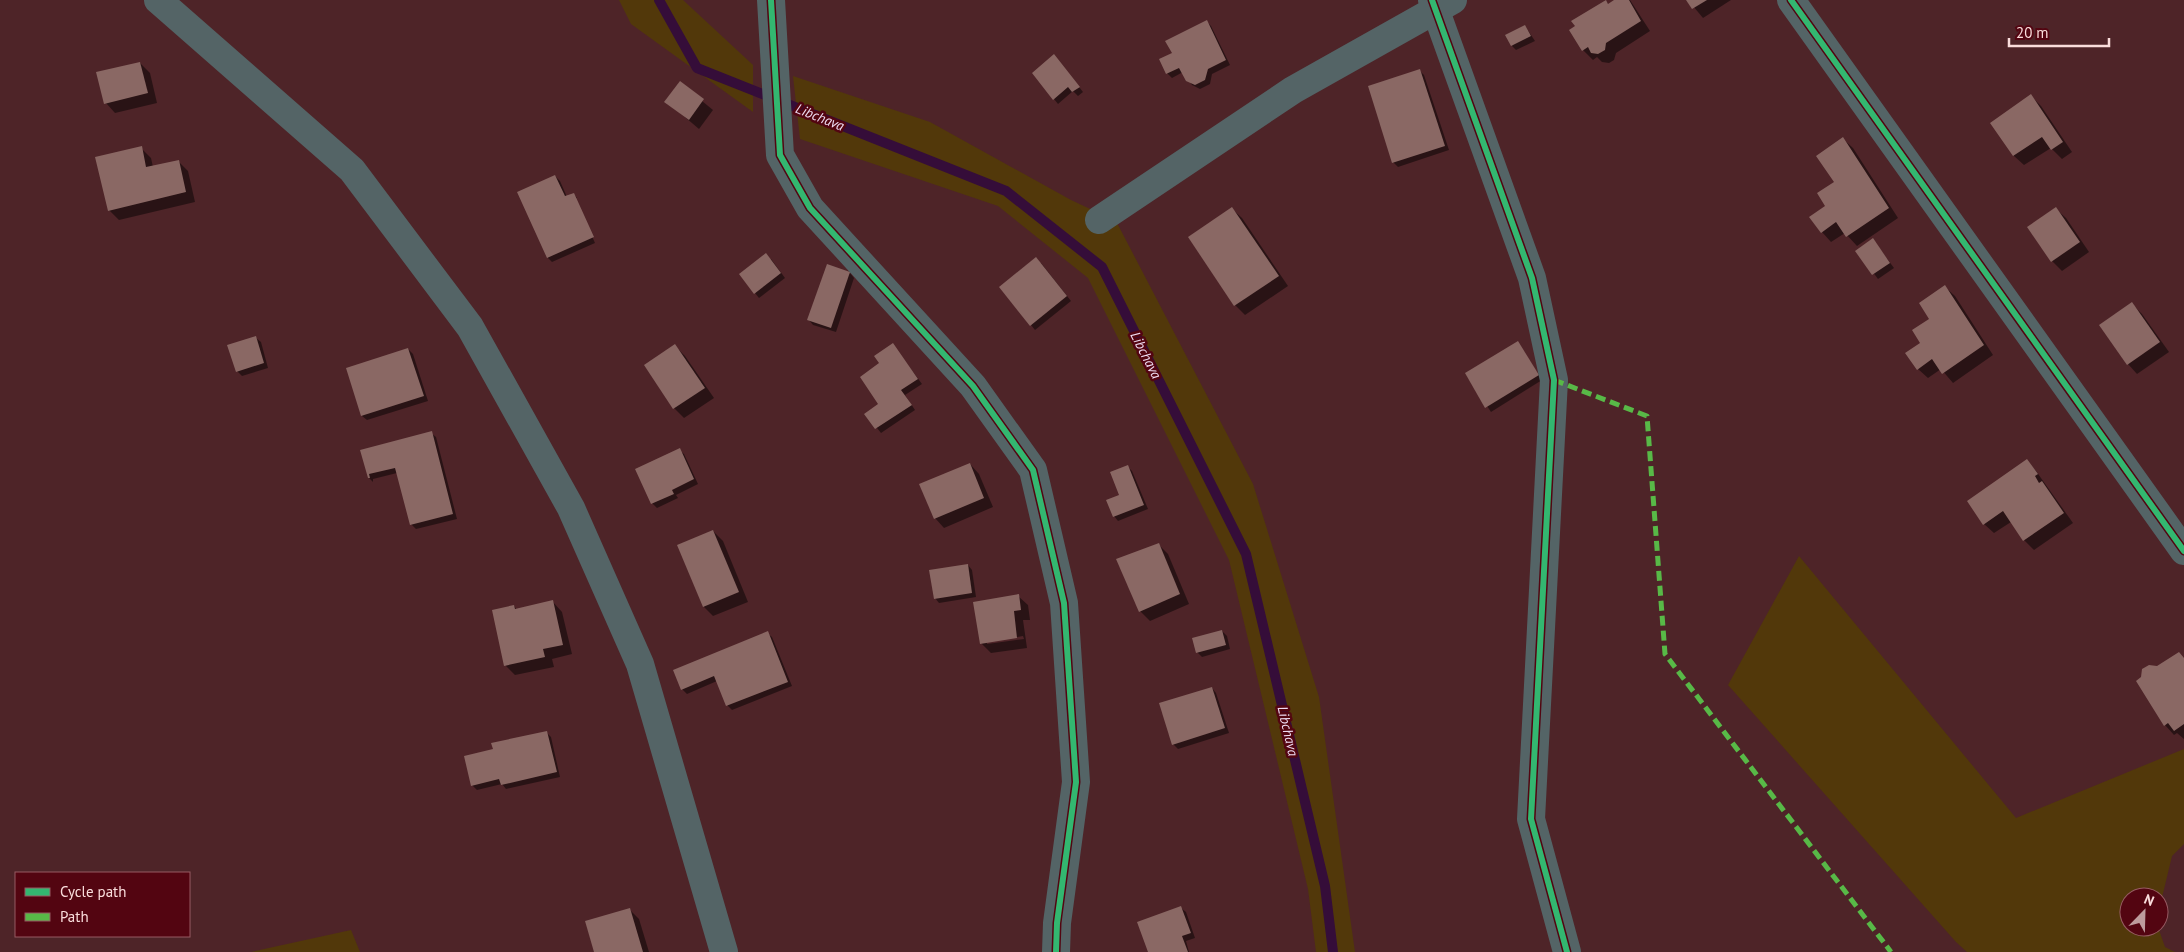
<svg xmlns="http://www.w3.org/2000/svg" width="2184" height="952" viewBox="0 0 2184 952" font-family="'PT Sans',sans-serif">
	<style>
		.green { fill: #52380a }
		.shadow { fill: #0007; fill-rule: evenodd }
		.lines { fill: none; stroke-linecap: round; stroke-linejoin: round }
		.stream { stroke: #350d39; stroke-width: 10 }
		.building { fill: #8a6864 }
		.minor { stroke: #546466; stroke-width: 28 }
		.quiet { stroke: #58b947; stroke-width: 5; stroke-dasharray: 10 5; stroke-linecap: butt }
		.cycleway-casing { stroke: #530511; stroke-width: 9 }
		.cycleway { stroke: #33b770; stroke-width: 6 }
		.labels { text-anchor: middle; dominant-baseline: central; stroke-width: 5; stroke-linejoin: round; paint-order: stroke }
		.water-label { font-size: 14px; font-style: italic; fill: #efdcf3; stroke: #530511 }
	</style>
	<rect width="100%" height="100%" fill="#4e2428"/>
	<!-- green -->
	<g class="green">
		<polygon points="619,0 683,0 753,65 753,112 631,24"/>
		<polygon points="793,76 930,122 1071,200 1116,221 1253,484 1319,697 1355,952 1316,952 1308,889 1229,560 1088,278 998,206 800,139"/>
		<polygon points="1799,556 2016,818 2184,749 2184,844 2172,856 2159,910 2159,897 2129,897 2129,927 2158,927 2165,947 2175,952 1967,952 1956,942 1728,685"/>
		<polygon points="351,930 360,952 251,952"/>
	</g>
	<!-- shadow -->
	<g class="shadow">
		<polygon points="1617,0 1630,0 1650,31 1616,53 1614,60 1609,63 1602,62 1597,57 1593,60 1583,50 1606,1 1609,5"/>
		<polygon points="1688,0 1731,0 1703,18"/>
		<polygon points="1207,22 1211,26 1230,65 1212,74 1210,84 1200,89 1192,85 1183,72 1172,78 1167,73 1173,54"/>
		<polygon points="1525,26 1535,41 1516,50 1512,46"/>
		<polygon points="1059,61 1083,92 1078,96 1073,91 1058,104 1054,99"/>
		<polygon points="140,63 150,73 157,103 115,113 106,103"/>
		<polygon points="1419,70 1424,75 1449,150 1398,167 1393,162"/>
		<polygon points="680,83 713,110 699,129 666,101"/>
		<polygon points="2031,96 2041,106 2072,152 2062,159 2051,148 2024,165 2014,156 1992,123"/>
		<polygon points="1843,139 1853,148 1898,218 1857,246 1845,233 1831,242 1822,232 1827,206 1835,182"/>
		<polygon points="141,148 151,158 153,167 178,161 188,171 195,202 119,220 109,210"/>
		<polygon points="555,176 560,181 567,197 573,194 577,198 575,198 595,243 552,262 548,258"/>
		<polygon points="1232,209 1242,218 1288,286 1245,315 1235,305"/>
		<polygon points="2056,209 2066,218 2089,252 2062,271 2052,261 2029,228"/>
		<polygon points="1873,240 1894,268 1878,279 1857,251"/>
		<polygon points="771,259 785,278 759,298 755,293"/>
		<polygon points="1041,263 1071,301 1035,330 1031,325"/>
		<polygon points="850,273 854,278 836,332 813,325 809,320"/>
		<polygon points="1945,287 1955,296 1993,355 1953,383 1941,369 1928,378 1918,369 1922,343"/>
		<polygon points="2132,304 2142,314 2169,352 2137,374 2128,364"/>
		<polygon points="256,338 261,342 268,368 242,376 237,371"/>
		<polygon points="1518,343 1542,380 1491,412 1466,374"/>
		<polygon points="893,345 922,384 905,395 915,410 881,433 866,414 880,405 881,364"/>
		<polygon points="675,346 685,356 714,398 684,418 674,408 646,365"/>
		<polygon points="408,349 413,354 428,401 367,420 362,416"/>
		<polygon points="431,433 436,437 457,519 416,529 411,524 397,473 373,479 373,482 369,478 362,451"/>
		<polygon points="679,450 684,454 698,484 676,495 678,498 657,508 652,503"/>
		<polygon points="2027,461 2036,471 2073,523 2034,550 2024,540 2011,522 1994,533 1984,524"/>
		<polygon points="970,464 979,474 993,507 944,528 935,518"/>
		<polygon points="1127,466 1132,471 1148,509 1118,521 1114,516"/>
		<polygon points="713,531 723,541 748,602 713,616 704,607"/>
		<polygon points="1158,544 1168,554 1189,604 1150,621 1140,611"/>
		<polygon points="968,565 972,570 976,597 939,603 935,598"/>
		<path d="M1018,596L1028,605L1030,620H1023L1027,648L991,653L981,643ZM1023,636L1024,639L987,644V642Z"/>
		<polygon points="553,602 562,612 572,654 552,659 554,667 515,675 506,666 514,606 517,610"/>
		<polygon points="1222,631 1227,636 1230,649 1202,657 1197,652"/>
		<polygon points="767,633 772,637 792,686 732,710 728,706 717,681 687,694 682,689"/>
		<polygon points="2184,658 2184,739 2177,733 2174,735 2165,725"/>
		<polygon points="1212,688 1216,693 1229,733 1178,749 1173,744"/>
		<polygon points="546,732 551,737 560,777 506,789 502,784 477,790 472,785 494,750"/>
		<polygon points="1181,908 1186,912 1195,938 1186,941 1189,952 1149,952"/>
		<polygon points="629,909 639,919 649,952 595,952"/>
	</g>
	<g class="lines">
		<!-- stream -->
		<polyline class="stream" points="659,0 697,68 1006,191 1102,267 1246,554 1325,886 1333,952"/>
	</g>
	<!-- building -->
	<g class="building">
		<polygon points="1606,0 1608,4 1614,0 1629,0 1641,21 1606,43 1605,50 1598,54 1591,53 1588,47 1582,51 1569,30 1575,26 1571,21"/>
		<polygon points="1686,0 1707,0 1692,9"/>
		<polygon points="1207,20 1226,60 1208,69 1205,80 1195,85 1186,81 1179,68 1166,74 1159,59 1172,53 1165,41"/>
		<polygon points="1525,25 1531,36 1511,46 1505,35"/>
		<polygon points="1054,54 1080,87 1072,92 1068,87 1053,100 1032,73"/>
		<polygon points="140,62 148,93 104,104 96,72"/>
		<polygon points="1420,69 1445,146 1392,163 1368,86"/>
		<polygon points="680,81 704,99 689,120 664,102"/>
		<polygon points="2031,94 2063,142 2051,150 2042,137 2013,156 1990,123"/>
		<polygon points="1843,137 1889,208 1846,237 1836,222 1821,233 1809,217 1825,206 1817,193 1834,182 1816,156"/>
		<polygon points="142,146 146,167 179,160 186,192 108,211 95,157"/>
		<polygon points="555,175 565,196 574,193 594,237 547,258 517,192"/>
		<polygon points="1232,207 1279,276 1234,306 1188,237"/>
		<polygon points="2056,207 2080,242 2051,262 2027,227"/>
		<polygon points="1873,238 1890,263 1872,275 1855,251"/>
		<polygon points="766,253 781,273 754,294 739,274"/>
		<polygon points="1036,257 1067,296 1030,326 999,287"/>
		<polygon points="827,264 850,272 831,328 807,320"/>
		<polygon points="1945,285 1984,345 1942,374 1932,359 1917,370 1905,353 1920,343 1912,330 1929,319 1919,303"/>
		<polygon points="2132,302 2160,342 2127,365 2099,325"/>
		<polygon points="256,336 264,363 236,372 227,345"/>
		<polygon points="1518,341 1539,375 1485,408 1465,373"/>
		<polygon points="893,343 918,379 901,390 912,405 875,429 864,414 878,404 860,377 879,363 874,356"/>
		<polygon points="675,344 705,388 673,409 644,365"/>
		<polygon points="408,348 424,396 361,416 346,368"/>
		<polygon points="432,431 453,514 410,525 395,468 369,474 370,478 368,478 360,450"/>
		<polygon points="680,448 694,479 672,490 674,494 651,504 635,469"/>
		<polygon points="2027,459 2038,474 2035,476 2039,483 2042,481 2064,513 2023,541 2003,511 1983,525 1967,501"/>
		<polygon points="970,463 984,498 934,519 919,484"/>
		<polygon points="1128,465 1144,505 1113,517 1106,500 1119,495 1110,472"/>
		<polygon points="713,530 739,592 703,607 677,545"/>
		<polygon points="1159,543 1180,594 1139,612 1116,559"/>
		<polygon points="968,564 972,593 934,599 929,570"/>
		<polygon points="1019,594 1021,610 1014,611 1017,638 980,644 973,602"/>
		<polygon points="553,600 563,645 543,649 545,657 504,666 492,610 514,605 515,609"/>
		<polygon points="1222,630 1226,645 1196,653 1192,638"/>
		<polygon points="768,631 788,682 726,706 714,676 681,690 673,670"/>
		<polygon points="2179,652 2184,658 2184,724 2174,731 2168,723 2164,726 2136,681 2141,677 2142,669 2149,665 2157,666"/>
		<polygon points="1212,687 1225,728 1172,745 1159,703"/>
		<polygon points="547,731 557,772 501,785 499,779 471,786 464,756 493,749 491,743"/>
		<polygon points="1181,906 1191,933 1182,936 1188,952 1148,952 1137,922"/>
		<polygon points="630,908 643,952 594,952 585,921"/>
	</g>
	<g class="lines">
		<!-- minor -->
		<g class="minor">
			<polyline points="158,0 352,170 470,327 571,508 640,664 724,952"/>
			<polyline points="771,0 780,155 810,208 973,386 1033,470 1064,603 1076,782 1057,923 1056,952"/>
			<polyline points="1432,0 1532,278 1554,380 1531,819 1567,952"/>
			<polyline points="1791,0 2184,551"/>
			<polyline points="1099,220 1293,90 1453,0"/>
		</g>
		<!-- quiet -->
		<polyline class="quiet" points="1554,380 1647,416 1665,654 1891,952"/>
		<!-- cycleway casing -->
		<g class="cycleway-casing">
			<g id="cycleway">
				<polyline points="771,0 780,155 810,208 973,386 1033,470 1064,603 1076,782 1057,923 1056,952"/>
				<polyline points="1432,0 1532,278 1554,380 1531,819 1567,952"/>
				<polyline points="1791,0 2184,551"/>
			</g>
		</g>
		<!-- cycleway -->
		<use href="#cycleway" class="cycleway"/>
	</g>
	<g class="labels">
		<!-- water labels -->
		<g class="water-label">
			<text transform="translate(820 117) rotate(22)">Libchava</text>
			<text transform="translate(1146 355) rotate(63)">Libchava</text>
			<text transform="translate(1288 731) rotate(77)">Libchava</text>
		</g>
	</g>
	<!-- legend -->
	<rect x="15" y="872" width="175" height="65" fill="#530511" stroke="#965b62"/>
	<rect x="25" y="888" width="25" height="8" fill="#33b770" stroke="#965b62"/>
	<text x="60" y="897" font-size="15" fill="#fadddc">Cycle path</text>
	<rect x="25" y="913" width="25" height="8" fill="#58b947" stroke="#965b62"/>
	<text x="60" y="922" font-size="15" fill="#fadddc">Path</text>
	<!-- north arrow -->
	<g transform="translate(2144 912) rotate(23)"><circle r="24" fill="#530511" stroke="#965b62"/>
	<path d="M0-4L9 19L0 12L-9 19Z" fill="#be9c9d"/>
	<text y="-8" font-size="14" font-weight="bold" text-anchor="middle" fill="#fadddc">N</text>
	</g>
	<!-- scale -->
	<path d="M2009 38v8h100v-8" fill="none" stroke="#fadddc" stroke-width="2.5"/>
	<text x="2016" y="38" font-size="15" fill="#fadddc" stroke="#530511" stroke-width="4" paint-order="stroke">20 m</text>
</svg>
